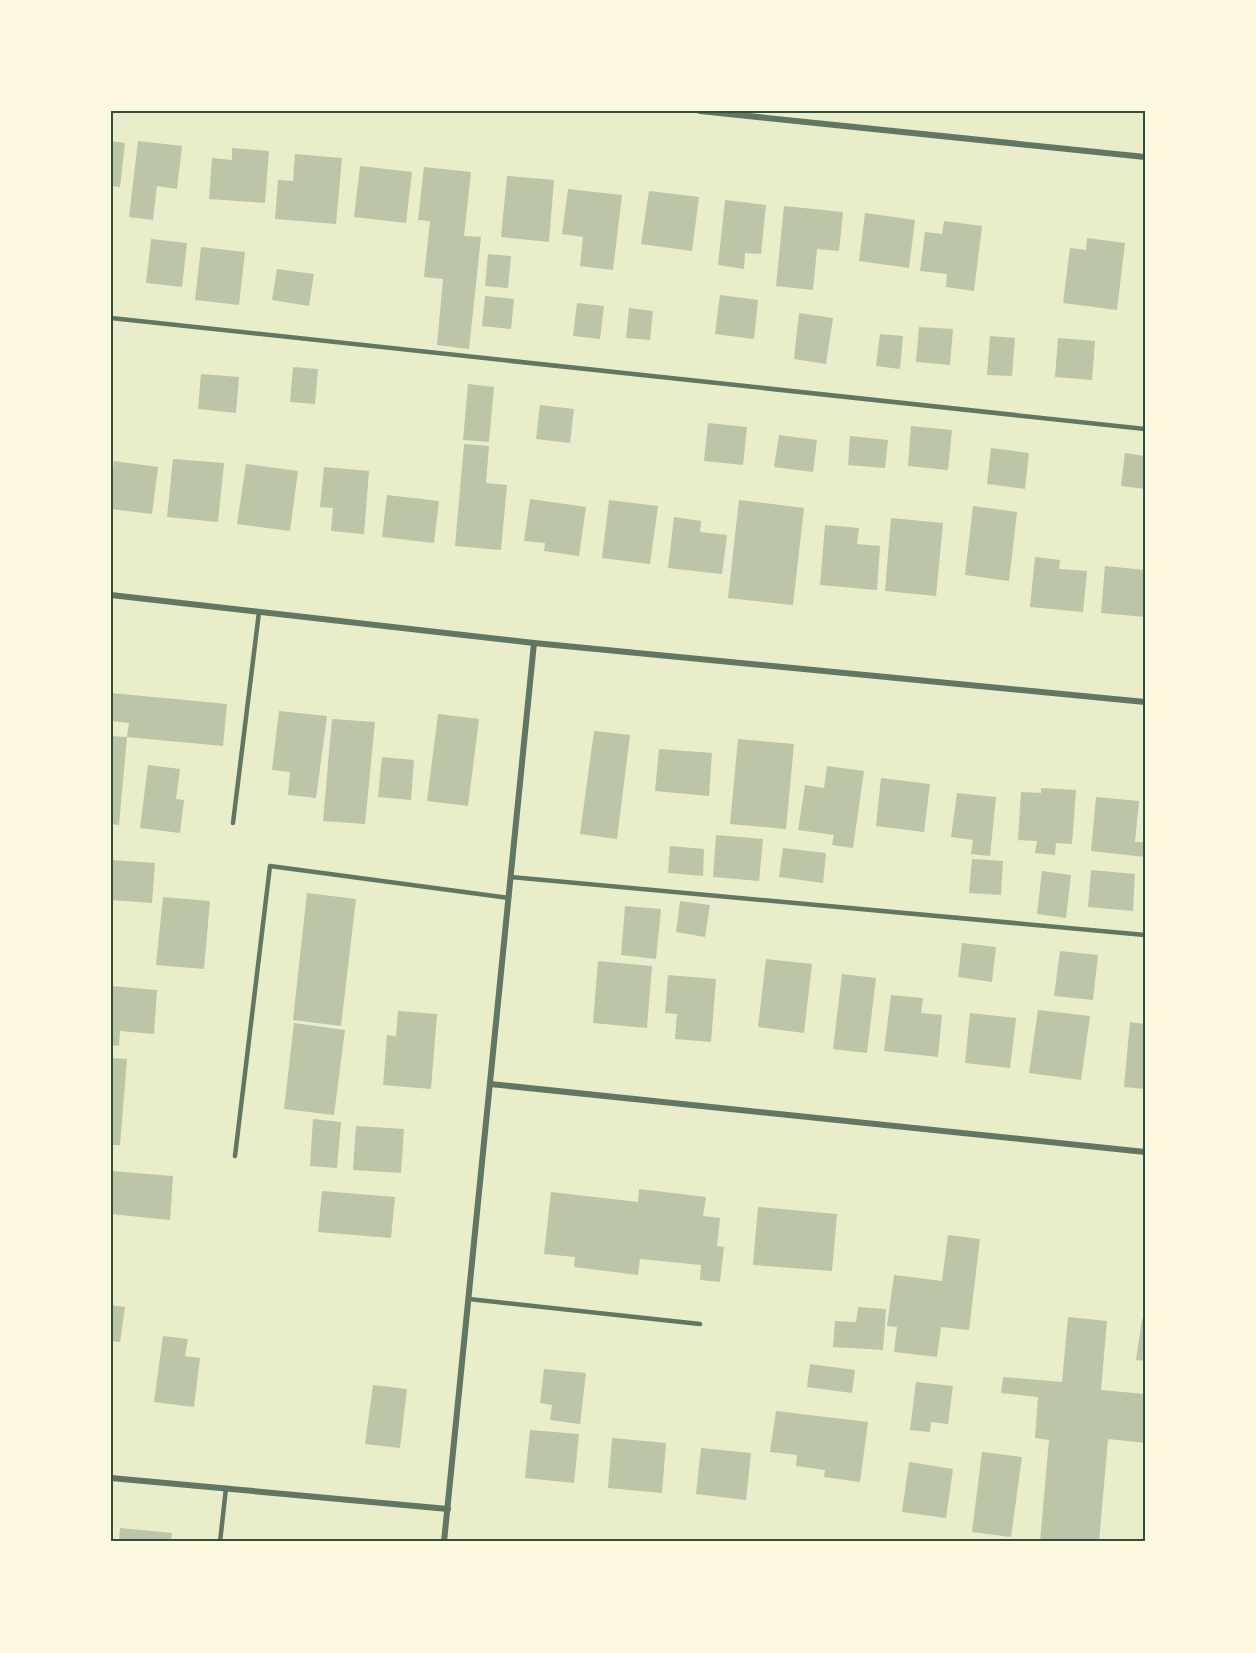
<svg xmlns="http://www.w3.org/2000/svg" width="1256" height="1653" viewBox="0 0 1256 1653" font-family="Quicksand,sans-serif">
	<style>
		.building { fill: #bcc5a7 }
		.lines { fill: none; stroke-linecap: round; stroke-linejoin: round }
		.service { stroke: #617663; stroke-width: 4.5 }
		.minor { stroke: #617663; stroke-width: 6 }
		.neatline { fill: none; stroke: #344e41; stroke-width: 2 }
	</style>
	<rect width="100%" height="100%" fill="#e9edc9"/>
	<!-- building -->
	<g class="building">
		<polygon points="111,141 125,143 120,187 111,186"/>
		<polygon points="138,141 182,146 177,189 157,186 153,220 129,217"/>
		<polygon points="232,148 269,151 265,203 209,199 212,158 232,160"/>
		<polygon points="295,154 342,158 336,224 275,219 278,180 293,181"/>
		<polygon points="360,166 412,172 406,223 354,217"/>
		<polygon points="424,167 471,172 464,236 481,237 469,349 437,345 443,279 424,277 430,221 418,220"/>
		<polygon points="507,176 554,180 549,242 501,237"/>
		<polygon points="568,189 622,195 613,270 580,266 583,237 562,234"/>
		<polygon points="649,191 699,197 692,251 641,244"/>
		<polygon points="725,200 766,205 761,254 745,253 744,269 718,265"/>
		<polygon points="784,206 843,212 839,251 817,249 813,290 776,286"/>
		<polygon points="865,213 915,220 909,268 859,261"/>
		<polygon points="944,221 982,226 974,291 946,287 947,274 920,271 925,232 942,234"/>
		<polygon points="1087,238 1125,243 1117,310 1063,303 1070,248 1086,250"/>
		<polygon points="151,239 187,243 182,287 146,283"/>
		<polygon points="201,247 245,252 239,305 195,300"/>
		<polygon points="488,254 511,256 508,288 485,286"/>
		<polygon points="277,269 314,274 309,306 272,300"/>
		<polygon points="720,295 758,300 754,339 715,334"/>
		<polygon points="485,296 514,299 511,329 482,326"/>
		<polygon points="577,303 604,306 600,339 573,336"/>
		<polygon points="629,308 653,311 650,340 626,338"/>
		<polygon points="799,313 833,318 826,364 794,359"/>
		<polygon points="919,327 953,329 950,365 916,362"/>
		<polygon points="880,334 903,336 900,369 876,366"/>
		<polygon points="990,336 1015,338 1012,376 987,375"/>
		<polygon points="1058,338 1095,341 1092,380 1055,377"/>
		<polygon points="293,367 318,369 315,404 290,402"/>
		<polygon points="201,374 239,377 236,413 198,409"/>
		<polygon points="468,384 494,387 489,442 463,440"/>
		<polygon points="540,405 574,409 570,443 536,439"/>
		<polygon points="708,423 747,427 743,465 704,461"/>
		<polygon points="911,426 952,430 948,470 908,466"/>
		<polygon points="779,435 817,440 813,472 774,467"/>
		<polygon points="850,436 888,440 885,468 848,465"/>
		<polygon points="464,444 489,446 486,483 507,485 501,550 455,546"/>
		<polygon points="991,448 1029,453 1025,489 987,484"/>
		<polygon points="1125,453 1145,456 1145,489 1121,486"/>
		<polygon points="173,459 224,463 218,522 167,517"/>
		<polygon points="114,461 158,467 152,514 111,509 111,485"/>
		<polygon points="246,464 298,471 290,531 237,524"/>
		<polygon points="324,467 369,471 364,534 331,531 333,508 320,507"/>
		<polygon points="387,495 439,501 434,543 382,537"/>
		<polygon points="530,499 586,507 579,556 544,551 545,543 524,541"/>
		<polygon points="609,500 658,506 650,564 602,558"/>
		<polygon points="739,500 804,508 793,605 728,598"/>
		<polygon points="973,506 1017,512 1009,581 965,575"/>
		<polygon points="674,517 701,521 700,532 727,535 722,574 668,568"/>
		<polygon points="891,518 943,523 936,596 885,591"/>
		<polygon points="825,525 859,528 857,544 880,546 877,590 820,585"/>
		<polygon points="1035,557 1060,560 1059,569 1087,571 1083,612 1030,607"/>
		<polygon points="1105,566 1145,570 1145,617 1101,613"/>
		<polygon points="111,693 227,704 223,746 127,737 129,723 111,721"/>
		<polygon points="279,711 327,716 316,798 288,795 290,772 272,770"/>
		<polygon points="438,714 479,719 468,806 427,801"/>
		<polygon points="332,719 375,722 365,824 323,821"/>
		<polygon points="594,731 630,735 617,839 580,834"/>
		<polygon points="111,736 127,737 119,825 111,824"/>
		<polygon points="738,739 794,744 786,829 730,824"/>
		<polygon points="659,749 712,753 709,796 655,791"/>
		<polygon points="382,757 414,760 411,800 378,797"/>
		<polygon points="148,765 180,769 176,799 184,800 180,833 140,828"/>
		<polygon points="827,766 864,771 853,848 832,845 834,835 798,830 805,785 824,788"/>
		<polygon points="881,778 930,784 924,832 876,826"/>
		<polygon points="1041,788 1076,790 1072,844 1056,843 1055,855 1035,853 1037,841 1018,840 1021,792 1041,793"/>
		<polygon points="957,793 996,797 990,856 971,854 973,840 951,837"/>
		<polygon points="1096,797 1139,801 1135,842 1145,842 1145,857 1091,851"/>
		<polygon points="716,835 763,839 759,881 713,877"/>
		<polygon points="670,846 704,849 703,876 668,873"/>
		<polygon points="783,848 826,853 823,883 779,877"/>
		<polygon points="972,859 1003,861 1001,895 969,893"/>
		<polygon points="111,860 155,863 152,903 111,900"/>
		<polygon points="1091,870 1135,874 1133,911 1088,907"/>
		<polygon points="1042,871 1071,875 1066,918 1037,914"/>
		<polygon points="307,893 356,899 341,1026 293,1020"/>
		<polygon points="163,897 210,901 204,969 156,965"/>
		<polygon points="680,901 710,905 705,937 676,932"/>
		<polygon points="625,906 661,909 656,959 621,955"/>
		<polygon points="962,943 996,947 992,982 958,977"/>
		<polygon points="1060,951 1098,955 1093,1000 1054,996"/>
		<polygon points="766,959 812,964 804,1033 758,1027"/>
		<polygon points="598,961 652,966 647,1028 593,1023"/>
		<polygon points="842,974 876,978 867,1053 833,1049"/>
		<polygon points="668,975 716,979 711,1042 675,1039 677,1014 665,1013"/>
		<polygon points="111,986 157,990 154,1034 120,1031 119,1046 111,1045"/>
		<polygon points="891,995 923,998 921,1013 942,1015 938,1057 884,1051"/>
		<polygon points="1038,1010 1090,1016 1081,1080 1029,1073"/>
		<polygon points="398,1011 437,1014 431,1089 383,1085 387,1035 396,1036"/>
		<polygon points="970,1013 1016,1018 1010,1068 965,1063"/>
		<polygon points="1130,1022 1145,1024 1145,1089 1124,1087"/>
		<polygon points="294,1023 345,1030 334,1115 284,1109"/>
		<polygon points="111,1058 127,1059 120,1145 111,1145"/>
		<polygon points="313,1119 341,1122 337,1168 310,1166"/>
		<polygon points="356,1126 404,1129 401,1173 353,1170"/>
		<polygon points="111,1171 173,1176 170,1220 111,1214"/>
		<polygon points="639,1189 706,1197 703,1216 720,1218 717,1246 724,1247 720,1282 700,1280 701,1265 640,1259 638,1275 574,1267 575,1257 544,1254 551,1192 638,1202"/>
		<polygon points="322,1191 395,1197 391,1238 318,1232"/>
		<polygon points="758,1207 837,1214 832,1271 753,1265"/>
		<polygon points="948,1235 980,1239 969,1330 941,1327 937,1357 894,1352 897,1327 887,1326 894,1275 942,1281"/>
		<polygon points="111,1305 125,1307 120,1342 111,1341"/>
		<polygon points="858,1307 886,1309 883,1350 833,1347 835,1321 856,1322"/>
		<polygon points="1068,1317 1107,1321 1101,1390 1145,1394 1145,1443 1108,1439 1099,1542 1040,1542 1049,1440 1035,1438 1038,1397 1001,1393 1003,1377 1062,1382"/>
		<polygon points="1142,1319 1145,1319 1145,1361 1136,1360"/>
		<polygon points="163,1336 188,1339 185,1356 200,1358 194,1407 154,1402"/>
		<polygon points="810,1364 855,1370 852,1393 807,1387"/>
		<polygon points="544,1369 586,1373 580,1424 550,1420 552,1405 540,1403"/>
		<polygon points="916,1382 953,1386 948,1424 931,1422 930,1432 910,1430"/>
		<polygon points="373,1385 407,1389 400,1448 365,1444"/>
		<polygon points="776,1411 868,1422 860,1482 824,1477 825,1470 796,1466 797,1455 770,1452"/>
		<polygon points="530,1430 579,1434 574,1483 525,1478"/>
		<polygon points="612,1438 666,1443 662,1493 608,1488"/>
		<polygon points="701,1448 751,1453 746,1500 696,1494"/>
		<polygon points="982,1452 1022,1457 1011,1537 972,1532"/>
		<polygon points="909,1462 953,1469 946,1518 902,1512"/>
		<polygon points="120,1528 172,1533 171,1542 119,1542"/>
	</g>
	<g class="lines">
		<!-- service -->
		<g class="service">
			<polyline points="111,318 1145,429"/>
			<polyline points="233,823 259,612"/>
			<polyline points="511,877 1145,935"/>
			<polyline points="235,1156 270,866 509,898"/>
			<polyline points="469,1299 700,1324"/>
			<polyline points="220,1542 226,1488"/>
		</g>
		<!-- minor -->
		<g class="minor">
			<polyline points="700,111 1145,157"/>
			<polyline points="111,595 534,643 1145,702"/>
			<polyline points="490,1084 1145,1152"/>
			<polyline points="111,1478 448,1509"/>
			<polyline points="444,1542 534,643"/>
		</g>
	</g>
	<!-- border -->
	<rect width="1256" height="1653" fill="none" stroke="#fefae0" stroke-width="225"/>
	<rect x="112" y="112" width="1032" height="1428" class="neatline"/>
</svg>
